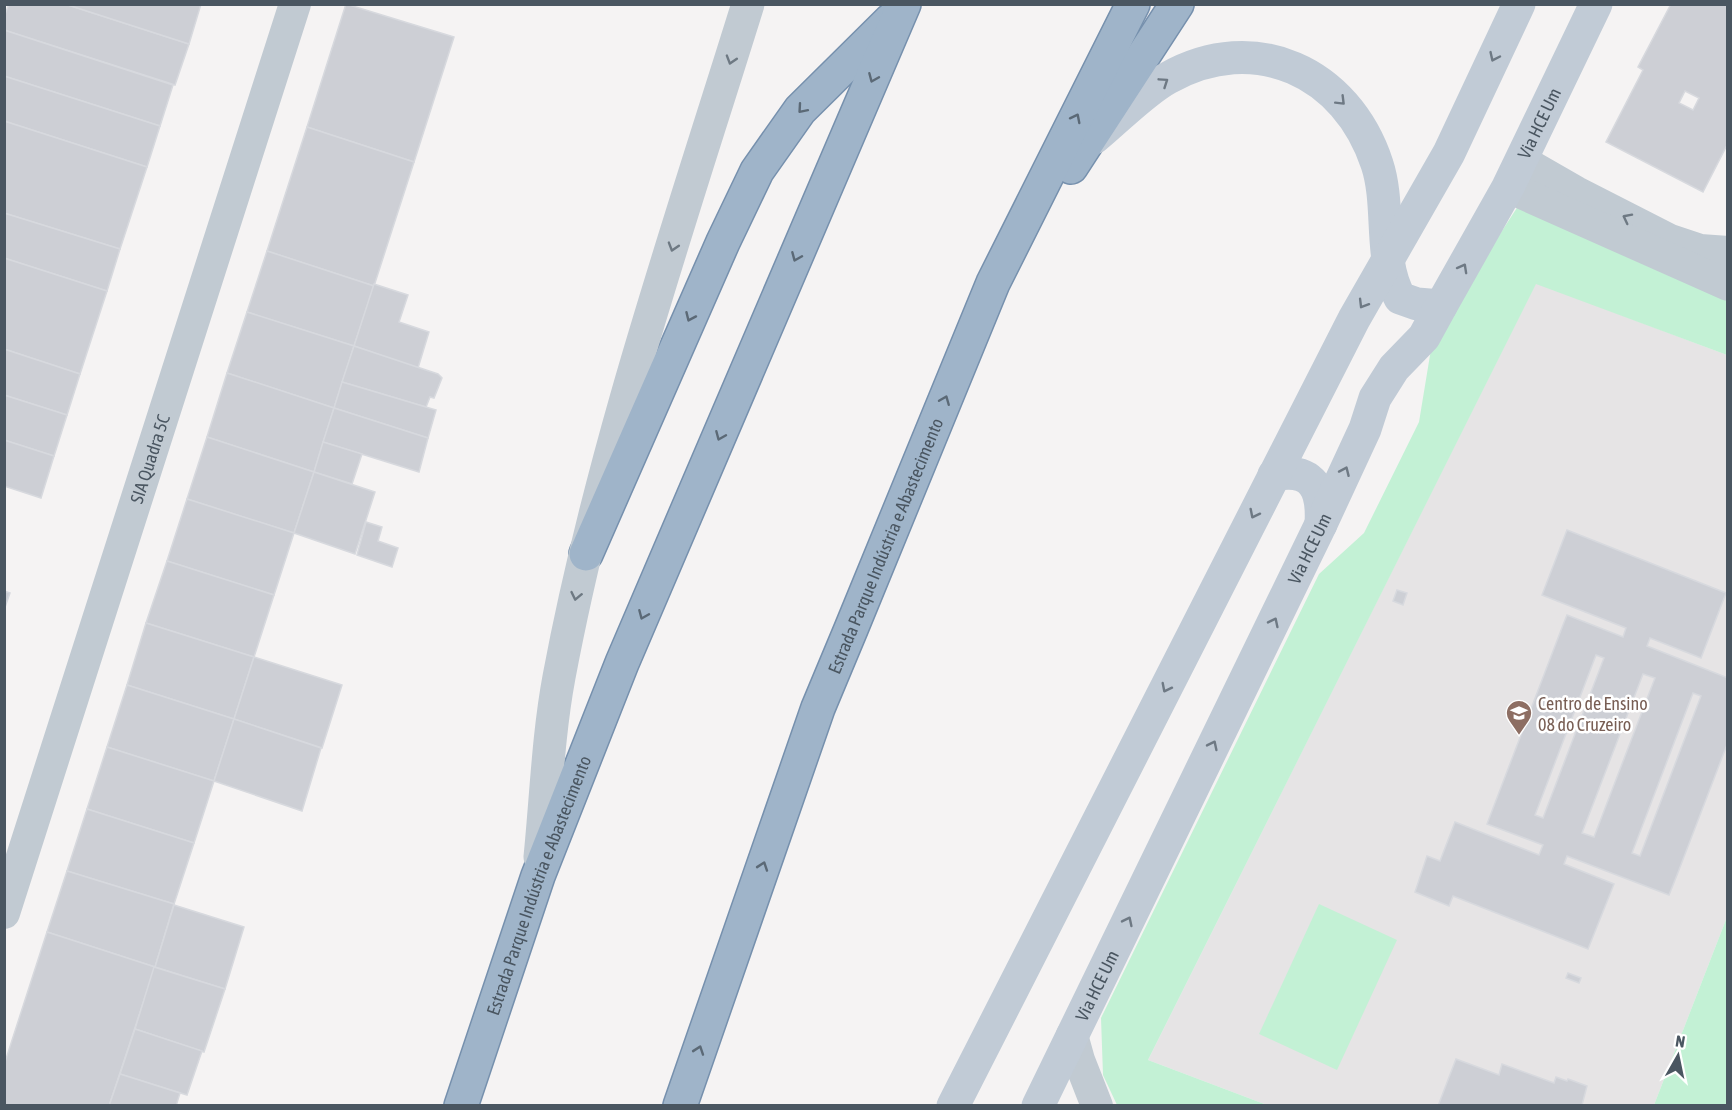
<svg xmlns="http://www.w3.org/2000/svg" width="1732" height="1110" viewBox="0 0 1732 1110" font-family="'Asap Condensed',sans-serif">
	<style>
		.education { fill: #e6e4e5 }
		.green { fill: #c3f1d5 }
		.building { fill: #cdcfd5; stroke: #d7d9de; stroke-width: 1.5; fill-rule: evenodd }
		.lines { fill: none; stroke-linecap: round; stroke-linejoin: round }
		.trunk-casing { stroke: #7690ad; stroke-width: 36 }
		.minor { stroke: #c1cad2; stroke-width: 32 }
		.tertiary { stroke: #c1cad2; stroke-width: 33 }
		.secondary { stroke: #c1cbd6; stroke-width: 33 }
		.trunk { stroke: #9fb4c9; stroke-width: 33 }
		.oneway { stroke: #6e7984 }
		.oneway2 { stroke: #6e7983 }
		.oneway3 { stroke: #5b6976 }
		.labels { text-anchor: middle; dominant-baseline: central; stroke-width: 5; stroke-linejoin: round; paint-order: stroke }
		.street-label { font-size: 18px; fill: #4a5661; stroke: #fff }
		.education-label { font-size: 18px; fill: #785e54; stroke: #fff; text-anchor: start }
	</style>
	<rect width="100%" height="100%" fill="#f5f3f3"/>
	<!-- education -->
	<polygon class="education" points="1536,283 1727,355 1727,917 1654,1105 1267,1105 1148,1060"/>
	<!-- green -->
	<g class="green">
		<polygon points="1524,197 1727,296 1727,355 1536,284 1148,1060 1267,1105 1117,1105 1103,1075 1101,1018 1319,574 1364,533 1419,422 1433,337"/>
		<polygon points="1319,904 1397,940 1337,1070 1259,1034"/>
		<polygon points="1727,917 1727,1105 1654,1105"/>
	</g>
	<!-- building -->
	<g class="building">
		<polygon points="9,4 65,4 189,44 175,85 4,30 4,17"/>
		<polygon points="65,4 201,4 189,44"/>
		<polygon points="346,4 454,37 414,162 307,127"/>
		<path d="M1671,4H1728V143L1703,192L1606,142L1643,70L1638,67ZM1685,91L1699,98L1693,110L1679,103Z"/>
		<polygon points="4,30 173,85 160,126 4,76"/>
		<polygon points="4,76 160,126 147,167 4,121"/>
		<polygon points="4,121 147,167 120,249 4,213"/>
		<polygon points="307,127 414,162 374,286 267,251"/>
		<polygon points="4,213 120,249 107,291 4,258"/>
		<polygon points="267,251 374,286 354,346 247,312"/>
		<polygon points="4,258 107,291 80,374 4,349"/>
		<polygon points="374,284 408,295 399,322 429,332 418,368 354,346"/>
		<polygon points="247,312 354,346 334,408 227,373"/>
		<polygon points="354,346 438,374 442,378 434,398 430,397 426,407 342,382"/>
		<polygon points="4,349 80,374 67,415 4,395"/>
		<polygon points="227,373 334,408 314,472 207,437"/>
		<polygon points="342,382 436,410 428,438 334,408"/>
		<polygon points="4,395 67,415 54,456 4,440"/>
		<polygon points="334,408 428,438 419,472 323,442"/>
		<polygon points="207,437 314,472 294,533 187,499"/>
		<polygon points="4,440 54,456 41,498 4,486"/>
		<polygon points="323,442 362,454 352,484 314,472"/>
		<polygon points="314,472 375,492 355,554 294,533"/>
		<polygon points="187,499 294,533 274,595 167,561"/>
		<polygon points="366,522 382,527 378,541 398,548 392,567 357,555"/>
		<path d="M1567,530L1726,593L1701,658L1650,638L1647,646L1728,678V742L1677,875L1669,895L1567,856L1564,864L1614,884L1588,949L1453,896L1449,906L1415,892L1427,856L1440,861L1455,822L1539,855L1543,845L1487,824L1563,625L1567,615L1623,637L1626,628L1542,595ZM1596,655L1604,658L1543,818L1535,815ZM1643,674L1655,678L1594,837L1582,833ZM1693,693L1701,696L1640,856L1632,853Z"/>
		<polygon points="167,561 274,595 254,657 146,623"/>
		<polygon points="1397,590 1407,593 1403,605 1393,601"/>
		<polygon points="4,591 10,593 4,610"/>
		<polygon points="146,623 254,657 234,719 127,685"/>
		<polygon points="254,657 342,685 322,748 234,719"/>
		<polygon points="127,685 234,719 214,781 107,747"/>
		<polygon points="234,719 321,748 302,811 214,781"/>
		<polygon points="107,747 214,781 194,843 87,809"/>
		<polygon points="87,809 194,843 174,904 67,871"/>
		<polygon points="67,871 174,904 155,967 47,932"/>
		<polygon points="174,905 244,927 225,989 155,967"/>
		<polygon points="47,932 155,967 109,1106 4,1106 4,1065"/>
		<polygon points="154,967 225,989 204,1052 135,1029"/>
		<polygon points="1568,973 1581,978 1579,983 1566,978"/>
		<polygon points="135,1029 202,1051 187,1095 120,1074"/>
		<polygon points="1456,1059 1499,1075 1502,1064 1554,1083 1556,1077 1567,1081 1568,1079 1587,1086 1582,1105 1438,1106"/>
		<polygon points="120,1074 180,1093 176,1106 109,1106"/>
	</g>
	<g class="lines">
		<!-- trunk casing -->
		<g class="trunk-casing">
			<g id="trunk">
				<polyline points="1071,167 1177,4"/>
				<polyline points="586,554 723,242 757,171 800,110 891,20"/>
				<path id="s3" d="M461,1106L538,876L622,663L904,4"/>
				<path id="s4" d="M680,1106L818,708L851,629L993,283L1133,4"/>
			</g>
		</g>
		<!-- minor -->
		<g class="minor">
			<polyline points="1522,161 1576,192 1670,240 1700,250 1728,252"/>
			<polyline points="1508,187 1728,285"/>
			<path id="s1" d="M4,913L295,4"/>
			<polyline points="1072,1035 1079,1060 1097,1106"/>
		</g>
		<!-- tertiary -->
		<path class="tertiary" d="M540,857C546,798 548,736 559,677C602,448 679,226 748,4"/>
		<!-- secondary -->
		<g class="secondary">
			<path d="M1094,138C1115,121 1144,91 1168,78C1255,29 1347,72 1377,164C1391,206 1378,259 1400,298L1417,304L1441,306"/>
			<path d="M1274,475C1314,467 1323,490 1321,524"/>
			<polyline points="953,1106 1354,319 1449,153 1519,4"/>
			<path id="s2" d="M1038,1106L1321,524L1365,429L1375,398L1394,368L1424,337L1441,306L1508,187L1596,4"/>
		</g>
		<!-- trunk -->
		<use href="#trunk" class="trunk"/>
	</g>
	<!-- one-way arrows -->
	<defs><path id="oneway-chevron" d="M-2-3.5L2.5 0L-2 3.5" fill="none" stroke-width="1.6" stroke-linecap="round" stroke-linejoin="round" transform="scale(1.5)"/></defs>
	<g class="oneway">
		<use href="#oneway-chevron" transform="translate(1494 57) rotate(115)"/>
		<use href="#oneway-chevron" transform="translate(1164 82) rotate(-34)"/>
		<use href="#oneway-chevron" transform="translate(1341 101) rotate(45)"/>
		<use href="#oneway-chevron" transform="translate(1463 268) rotate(-61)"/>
		<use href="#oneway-chevron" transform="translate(1363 304) rotate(121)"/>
		<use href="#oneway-chevron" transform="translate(1345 471) rotate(-66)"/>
		<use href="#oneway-chevron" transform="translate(1254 514) rotate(117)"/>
		<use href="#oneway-chevron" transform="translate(1274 622) rotate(-64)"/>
		<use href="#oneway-chevron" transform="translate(1166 688) rotate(117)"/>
		<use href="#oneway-chevron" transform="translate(1213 745) rotate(-64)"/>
		<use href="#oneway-chevron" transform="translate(1128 921) rotate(-64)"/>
	</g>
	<g class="oneway2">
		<use href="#oneway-chevron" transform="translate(731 60) rotate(107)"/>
		<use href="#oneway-chevron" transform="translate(1627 218) rotate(-153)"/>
		<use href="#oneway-chevron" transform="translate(673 247) rotate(107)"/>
		<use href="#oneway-chevron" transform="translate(576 596) rotate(102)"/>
	</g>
	<g class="oneway3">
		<use href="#oneway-chevron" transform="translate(873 78) rotate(113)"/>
		<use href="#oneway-chevron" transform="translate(802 109) rotate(131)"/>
		<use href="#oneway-chevron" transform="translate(1076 118) rotate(-63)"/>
		<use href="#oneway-chevron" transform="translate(796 257) rotate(113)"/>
		<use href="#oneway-chevron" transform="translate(690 317) rotate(114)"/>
		<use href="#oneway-chevron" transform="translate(945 400) rotate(-68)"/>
		<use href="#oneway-chevron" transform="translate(720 436) rotate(113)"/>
		<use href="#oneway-chevron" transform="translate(643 615) rotate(113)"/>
		<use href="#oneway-chevron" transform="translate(763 866) rotate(-71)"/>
		<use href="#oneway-chevron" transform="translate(699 1050) rotate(-71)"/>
	</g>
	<!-- icons -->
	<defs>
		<g id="school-pin" transform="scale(1.35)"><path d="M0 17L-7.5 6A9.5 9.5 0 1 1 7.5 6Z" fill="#8d6e63" stroke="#fff"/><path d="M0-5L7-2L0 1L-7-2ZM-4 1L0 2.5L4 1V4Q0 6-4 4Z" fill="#fff"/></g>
	</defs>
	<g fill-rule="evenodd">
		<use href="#school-pin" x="1519" y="713"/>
	</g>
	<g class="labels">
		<!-- street labels -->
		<g class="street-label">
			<text stroke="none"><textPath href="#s2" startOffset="1106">Via HCE Um</textPath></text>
			<text stroke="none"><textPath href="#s1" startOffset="477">SIA Quadra 5C</textPath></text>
			<text stroke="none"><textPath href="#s4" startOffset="597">Estrada Parque Indústria e Abastecimento</textPath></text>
			<text stroke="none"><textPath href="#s2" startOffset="620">Via HCE Um</textPath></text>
			<text stroke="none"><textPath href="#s3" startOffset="234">Estrada Parque Indústria e Abastecimento</textPath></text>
			<text stroke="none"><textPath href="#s2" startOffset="134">Via HCE Um</textPath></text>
		</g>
		<!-- education labels -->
		<g class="education-label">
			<text x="1538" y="703">Centro de Ensino<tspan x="1538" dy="21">08 do Cruzeiro</tspan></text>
		</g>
	</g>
	<!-- border -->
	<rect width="1732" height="1110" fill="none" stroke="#4a5661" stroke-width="12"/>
	<!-- north arrow -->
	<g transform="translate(1678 1056) rotate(9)" stroke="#ffffff" stroke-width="4.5" paint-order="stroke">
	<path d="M0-4.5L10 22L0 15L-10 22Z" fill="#4a5661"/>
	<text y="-9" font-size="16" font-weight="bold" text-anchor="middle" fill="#4a5661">N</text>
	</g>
</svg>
